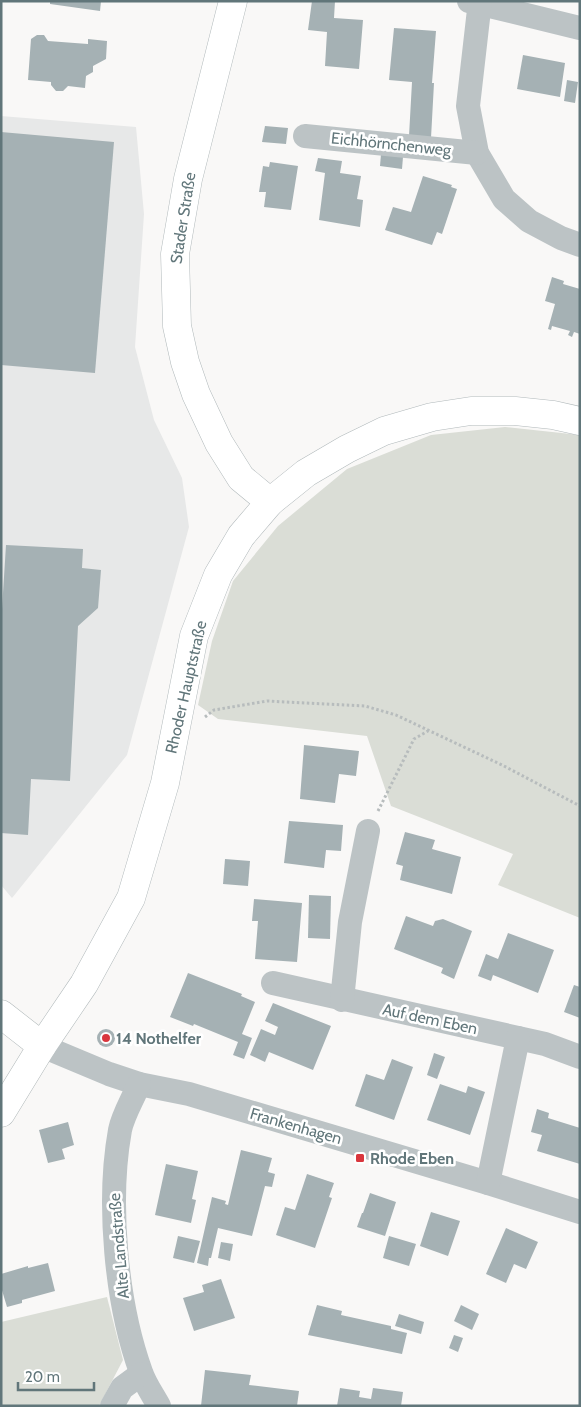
<svg xmlns="http://www.w3.org/2000/svg" width="581" height="1407" viewBox="0 0 581 1407" font-family="Cabin,sans-serif">
	<style>
		.built { fill: #e7e8e8 }
		.green { fill: #daddd6 }
		.building { fill: #a5b1b4 }
		.lines { fill: none; stroke-linecap: round; stroke-linejoin: round }
		.secondary-casing { stroke: #b1b9bb; stroke-width: 29 }
		.primary-casing { stroke: #b0b8b9; stroke-width: 29 }
		.path { stroke: #b7bcbd; stroke-width: 3; stroke-dasharray: 2.5 2.5; stroke-linecap: butt }
		.street { stroke: #bcc3c5; stroke-width: 24 }
		.secondary { stroke: #fff; stroke-width: 28 }
		.primary { stroke: #fff; stroke-width: 28 }
		.poi-dot { fill: #d9363d; stroke: #fff; stroke-width: 2 }
		.labels { text-anchor: middle; dominant-baseline: central; stroke-width: 5; stroke-linejoin: round; paint-order: stroke }
		.street-label { font-size: 16px; fill: #61767a; stroke: #fff }
		.poi-label { font-size: 16px; font-weight: bold; fill: #61767a; stroke: #fff; text-anchor: start }
	</style>
	<rect width="100%" height="100%" fill="#f9f8f7"/>
	<!-- built -->
	<polygon class="built" points="1,116 136,127 144,214 135,347 154,420 182,478 189,527 127,755 12,898 1,885"/>
	<!-- green -->
	<g class="green">
		<polygon points="505,427 580,435 580,918 498,885 513,854 391,806 367,736 218,719 198,705 212,641 233,581 278,526 347,469 431,435"/>
		<polygon points="107,1297 123,1360 99,1406 1,1406 1,1322"/>
	</g>
	<!-- building -->
	<g class="building">
		<polygon points="50,1 101,1 100,11 50,4"/>
		<polygon points="312,1 335,1 334,18 363,20 359,69 325,66 327,32 308,30"/>
		<polygon points="394,28 436,31 432,83 434,83 431,138 409,136 412,82 389,80"/>
		<polygon points="37,35 44,35 48,41 88,44 88,39 107,41 106,59 93,66 93,72 86,76 85,88 68,86 63,91 56,91 51,85 51,82 28,80 31,39"/>
		<polygon points="523,55 565,63 560,97 517,89"/>
		<polygon points="567,80 578,82 575,103 564,101"/>
		<polygon points="265,126 288,128 286,144 262,142"/>
		<polygon points="1,132 114,142 95,373 1,365"/>
		<polygon points="381,154 403,157 402,169 380,166"/>
		<polygon points="318,158 342,161 340,173 361,176 357,199 363,200 360,227 319,220 325,173 315,171"/>
		<polygon points="270,162 298,166 291,210 264,207 266,192 259,192 263,166 269,167"/>
		<polygon points="423,176 452,185 451,187 457,189 442,234 437,232 432,245 385,230 393,207 411,212"/>
		<polygon points="552,277 564,281 563,284 580,289 580,334 574,332 572,337 568,335 570,331 552,326 551,330 548,329 555,304 545,301"/>
		<polygon points="6,545 83,549 82,568 101,570 98,608 78,626 70,781 31,779 28,835 1,833 1,625"/>
		<polygon points="304,745 359,751 356,776 339,774 335,803 300,799"/>
		<polygon points="289,821 343,825 341,851 326,850 324,868 284,863"/>
		<polygon points="405,832 435,840 432,849 461,857 452,894 400,880 403,866 396,864"/>
		<polygon points="225,859 250,861 248,886 223,884"/>
		<polygon points="309,895 331,896 330,939 308,938"/>
		<polygon points="254,899 302,903 297,962 255,959 258,921 252,921"/>
		<polygon points="406,916 433,926 435,921 443,919 472,931 454,979 441,973 443,968 394,949"/>
		<polygon points="508,933 554,950 538,993 493,975 491,981 478,976 486,954 498,959"/>
		<polygon points="188,973 242,994 241,996 255,1002 242,1034 252,1038 244,1059 233,1055 238,1042 194,1024 193,1026 170,1017"/>
		<polygon points="574,985 580,987 580,1018 564,1012"/>
		<polygon points="273,1003 331,1026 313,1070 269,1052 265,1062 250,1055 261,1029 275,1035 278,1027 265,1021"/>
		<circle cx="106" cy="1038" r="9"/>
		<polygon points="434,1053 445,1057 437,1079 427,1075"/>
		<polygon points="392,1059 413,1067 394,1120 355,1106 366,1074 384,1080"/>
		<polygon points="440,1084 466,1093 468,1086 485,1092 470,1135 427,1120"/>
		<polygon points="537,1109 549,1113 548,1118 580,1128 580,1164 537,1151 542,1135 531,1132"/>
		<polygon points="68,1122 74,1145 62,1149 65,1159 48,1163 39,1130"/>
		<polygon points="241,1150 272,1158 268,1172 275,1174 272,1187 265,1186 252,1236 218,1228 211,1258 209,1258 208,1266 197,1263 212,1197 226,1201 225,1204 228,1205"/>
		<polygon points="166,1164 198,1171 192,1199 196,1200 191,1223 155,1215"/>
		<polygon points="307,1174 334,1183 329,1197 332,1198 315,1248 276,1235 285,1207 295,1210"/>
		<polygon points="370,1193 396,1202 385,1236 357,1227 362,1213 363,1213"/>
		<polygon points="431,1212 460,1221 448,1256 420,1246"/>
		<polygon points="506,1228 538,1242 526,1269 514,1264 506,1283 486,1274"/>
		<polygon points="178,1236 200,1241 194,1263 173,1258"/>
		<polygon points="389,1236 416,1244 409,1266 383,1258"/>
		<polygon points="221,1242 233,1244 230,1261 218,1258"/>
		<polygon points="48,1263 55,1291 22,1300 22,1303 7,1307 1,1287 1,1274 28,1266 28,1268"/>
		<polygon points="221,1279 235,1318 194,1331 183,1298 204,1292 202,1285"/>
		<polygon points="317,1305 342,1311 341,1315 391,1326 391,1329 407,1333 402,1354 308,1335"/>
		<polygon points="461,1305 479,1314 472,1330 454,1321"/>
		<polygon points="399,1314 424,1322 421,1334 395,1326"/>
		<polygon points="454,1335 463,1338 458,1352 449,1348"/>
		<polygon points="205,1370 251,1375 249,1385 299,1391 297,1406 201,1406"/>
		<polygon points="340,1388 360,1391 359,1397 371,1399 373,1388 403,1392 401,1406 337,1406"/>
	</g>
	<g class="lines">
		<!-- secondary casing -->
		<g class="secondary-casing">
			<g id="secondary">
				<polyline points="233,1 188,179 175,254 177,326 185,362 196,394 219,443 241,478 270,502"/>
				<polyline points="42,1046 84,984 131,898 165,783 194,636 218,575 241,536 270,502 306,473 347,449 384,431 432,417 471,411 515,411 553,415 580,421"/>
			</g>
		</g>
		<!-- primary casing -->
		<g class="primary-casing">
			<polyline id="primary" points="1,1014 42,1046 1,1113"/>
		</g>
		<!-- path -->
		<g class="path">
			<polyline points="205,717 214,710 267,701 365,706 396,715 502,765 580,806"/>
			<polyline points="378,811 414,739 428,731"/>
		</g>
		<!-- street -->
		<g class="street">
			<polyline points="469,1 580,28"/>
			<polyline points="480,1 468,106 477,153 504,199 529,221 561,238 580,245"/>
			<polyline points="305,136 477,153"/>
			<polyline points="273,983 545,1044 580,1057"/>
			<polyline points="342,1000 350,922 368,831"/>
			<polyline points="42,1046 109,1074 139,1084 189,1094 488,1183 580,1212"/>
			<path d="M139,1084C133,1099 123,1115 120,1130C107,1202 116,1303 141,1372C145,1384 153,1395 159,1406"/>
			<polyline points="488,1183 518,1038"/>
			<polyline points="112,1406 122,1388 141,1374"/>
		</g>
		<!-- secondary -->
		<use href="#secondary" class="secondary"/>
		<!-- primary -->
		<use href="#primary" class="primary"/>
	</g>
	<!-- markers -->
	<g class="poi-dot">
		<circle cx="106" cy="1038" r="5"/>
		<rect x="355" y="1153" width="10" height="10" rx="2.5"/>
	</g>
	<g class="labels">
		<!-- street labels -->
		<g class="street-label">
			<text transform="translate(391 144) rotate(6)">Eichhörnchenweg</text>
			<text transform="translate(183 218) rotate(-81)">Stader Straße</text>
			<text transform="translate(186 687) rotate(-77)">Rhoder Hauptstraße</text>
			<text transform="translate(430 1019) rotate(12)">Auf dem Eben</text>
			<text transform="translate(296 1126) rotate(16)">Frankenhagen</text>
			<text transform="translate(119 1246) rotate(-95)">Alte Landstraße</text>
		</g>
		<!-- poi labels -->
		<g class="poi-label">
			<text x="116" y="1038">14 Nothelfer</text>
			<text x="370" y="1158">Rhode Eben</text>
		</g>
	</g>
	<!-- border -->
	<rect width="581" height="1407" fill="none" stroke="#61767a" stroke-width="5"/>
	<!-- scale -->
	<path d="M18 1382v8h76v-8" fill="none" stroke="#61767a" stroke-width="2.5"/>
	<text x="25" y="1382" font-size="15" fill="#61767a" stroke="#ffffff" stroke-width="4" paint-order="stroke">20 m</text>
</svg>
